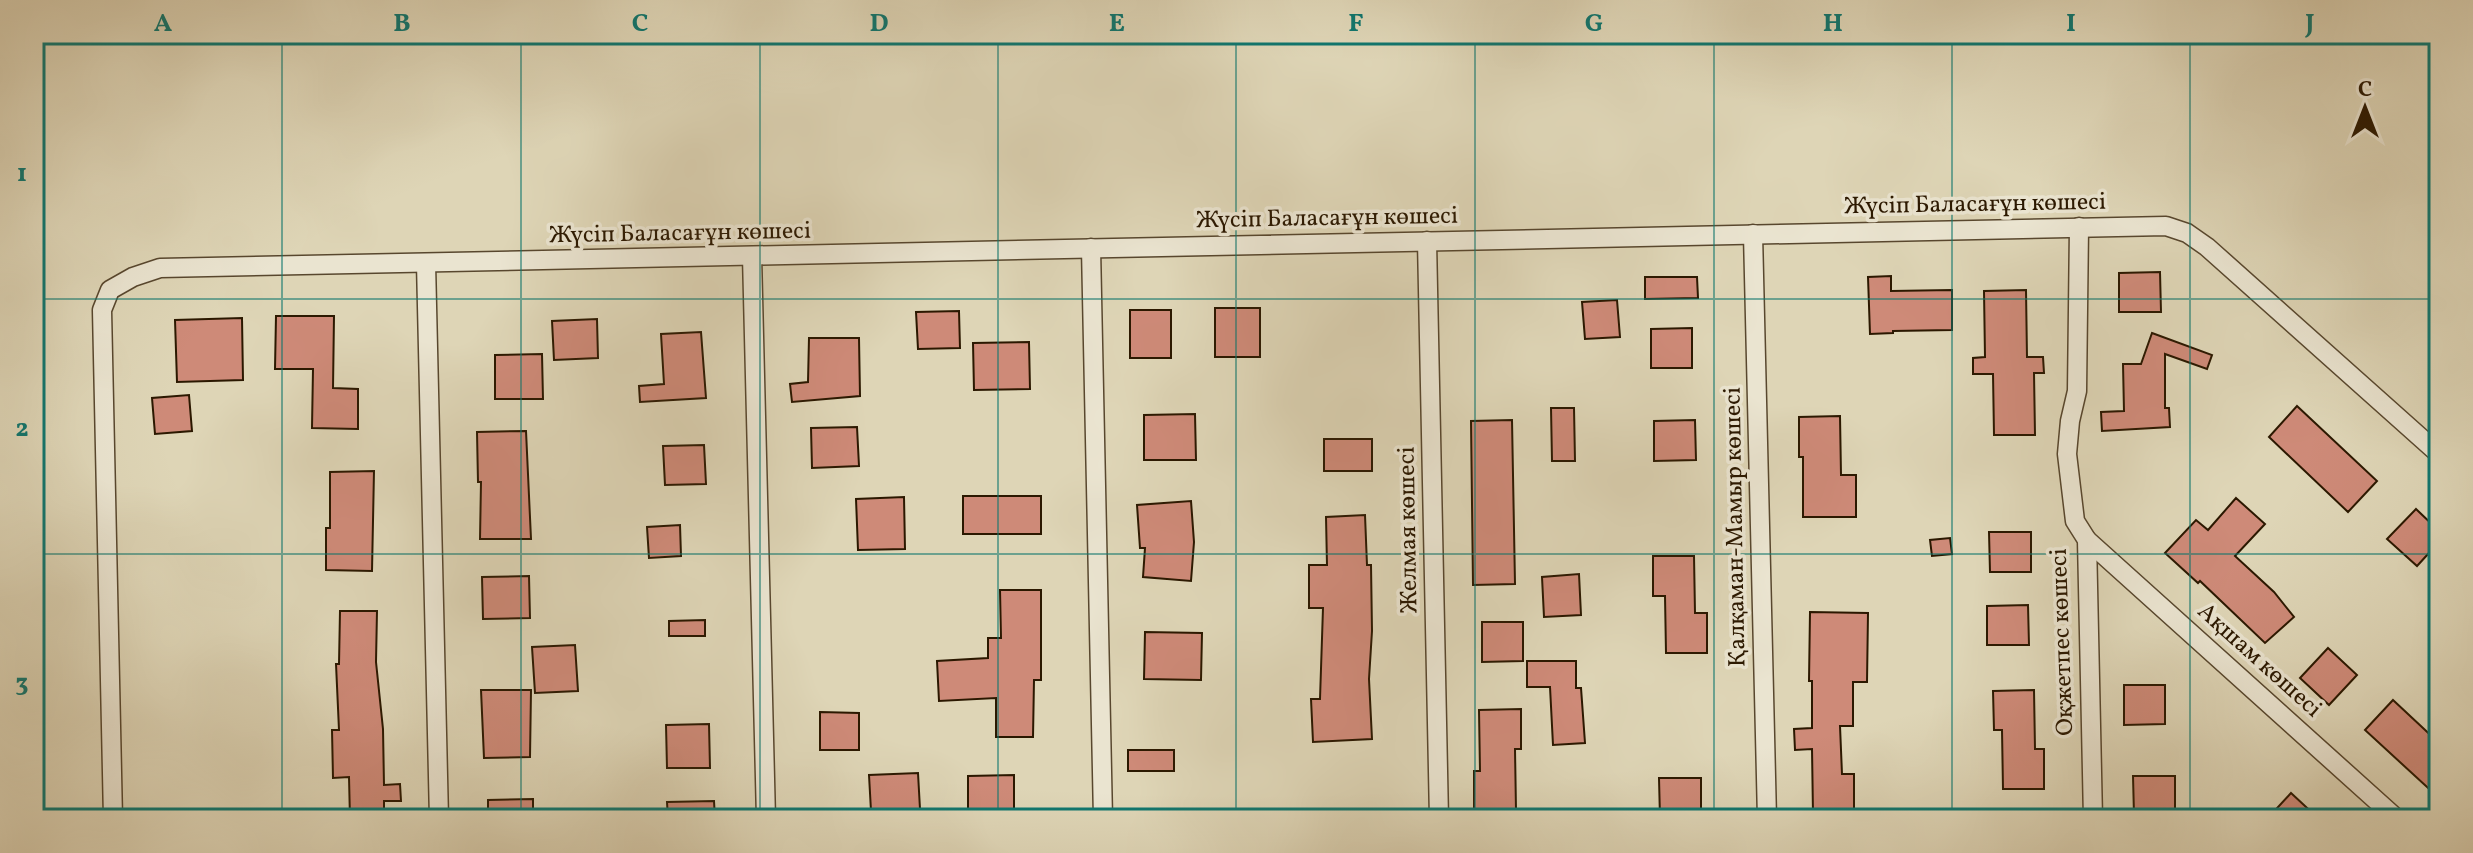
<svg xmlns="http://www.w3.org/2000/svg" width="2473" height="853" viewBox="0 0 2473 853" font-family="Vollkorn,serif">
	<style>
		.building { fill: #ce8a78; stroke: #2b1800; stroke-width: 2 }
		.lines { fill: none; stroke-linecap: round; stroke-linejoin: round }
		.street-casing { stroke: #58472e; stroke-width: 21 }
		.street { stroke: #eae4d0; stroke-width: 18 }
		.grid { fill: none; stroke: #0f766e; stroke-width: 2; stroke-opacity: 0.55 }
		.labels { text-anchor: middle; dominant-baseline: central; stroke-width: 7; stroke-linejoin: round; paint-order: stroke }
		.street-label { font-size: 24px; fill: #2b1800; stroke: #eae4d0 }
		.neatline { fill: none; stroke: #0f766e; stroke-width: 3 }
		.grid-label { font-size: 26px; text-anchor: middle; font-weight: bold; fill: #0f766e }
	</style>
	<rect width="100%" height="100%" fill="#ded5b6"/>
	<filter id="stains"><feTurbulence type="fractalNoise" baseFrequency=".0025" numOctaves="4"/><feColorMatrix values="0 0 0 0 .2 0 0 0 0 .09 0 0 0 0 .02 0 0 0 .5 -.17"/></filter>
	<radialGradient id="worn" r=".72"><stop offset=".6" stop-color="#630" stop-opacity="0"/><stop offset="1" stop-color="#630" stop-opacity=".3"/></radialGradient>
	<!-- building -->
	<g class="building">
		<polygon points="2160,272 2161,312 2119,312 2119,273"/>
		<polygon points="1891,276 1891,291 1952,290 1952,330 1893,331 1893,333 1870,334 1868,277"/>
		<polygon points="1645,277 1697,277 1698,298 1645,299"/>
		<polygon points="2026,290 2027,357 2043,357 2044,373 2034,373 2035,435 1994,435 1993,374 1973,374 1973,358 1985,357 1984,291"/>
		<polygon points="1617,300 1620,337 1585,339 1582,302"/>
		<rect x="1215" y="308" width="45" height="49"/>
		<rect x="1130" y="310" width="41" height="48"/>
		<polygon points="959,311 960,348 918,349 916,312"/>
		<polygon points="276,316 334,316 333,388 358,389 358,429 312,428 313,369 275,369"/>
		<polygon points="242,318 243,380 177,382 175,320"/>
		<polygon points="597,319 598,358 554,360 552,321"/>
		<polygon points="1692,328 1692,368 1651,368 1651,329"/>
		<polygon points="701,332 706,398 640,402 639,386 664,384 661,334"/>
		<polygon points="2152,333 2212,355 2207,369 2165,354 2165,408 2169,408 2170,427 2102,431 2101,412 2124,411 2123,364 2141,364"/>
		<polygon points="809,338 859,338 860,396 792,402 790,384 808,382"/>
		<polygon points="1029,342 1030,389 974,390 973,343"/>
		<polygon points="542,354 543,399 495,399 495,355"/>
		<polygon points="189,395 192,431 155,434 152,398"/>
		<polygon points="2297,406 2377,481 2348,512 2269,437"/>
		<polygon points="1551,408 1574,408 1575,461 1552,461"/>
		<polygon points="1195,414 1196,460 1144,460 1144,415"/>
		<polygon points="1840,416 1841,475 1856,475 1856,517 1803,517 1803,457 1799,457 1799,417"/>
		<polygon points="1512,420 1515,584 1473,585 1471,421"/>
		<polygon points="1695,420 1696,460 1654,461 1654,421"/>
		<polygon points="857,427 859,466 812,468 811,428"/>
		<polygon points="526,431 531,539 480,539 481,482 478,482 477,432"/>
		<rect x="1324" y="439" width="48" height="32"/>
		<polygon points="704,445 706,484 665,485 663,446"/>
		<polygon points="374,471 372,571 326,570 326,528 330,528 330,472"/>
		<rect x="963" y="496" width="78" height="38"/>
		<polygon points="904,497 905,549 858,550 856,499"/>
		<polygon points="2236,498 2265,524 2235,556 2274,592 2294,617 2265,643 2200,581 2198,583 2165,553 2196,520 2208,530"/>
		<polygon points="1191,501 1194,542 1191,581 1143,577 1145,548 1140,548 1137,505"/>
		<polygon points="2416,509 2439,531 2439,542 2417,566 2387,539"/>
		<polygon points="1365,515 1367,565 1371,565 1372,631 1369,679 1372,739 1313,742 1311,699 1320,699 1323,608 1309,608 1309,565 1327,565 1326,517"/>
		<polygon points="680,525 681,556 649,558 647,527"/>
		<polygon points="1989,532 2031,532 2031,572 1990,572"/>
		<polygon points="1950,538 1952,554 1932,556 1930,540"/>
		<polygon points="1653,556 1694,556 1695,613 1707,613 1707,653 1666,653 1665,596 1653,596"/>
		<polygon points="1579,574 1581,615 1544,617 1542,577"/>
		<polygon points="529,576 530,618 483,619 482,577"/>
		<polygon points="1000,590 1041,590 1041,680 1034,680 1033,737 996,737 996,698 939,701 937,661 988,658 988,638 1001,638"/>
		<polygon points="2028,605 2029,645 1987,645 1987,606"/>
		<polygon points="340,611 377,611 376,662 383,729 384,785 400,784 401,801 384,801 384,819 350,819 349,777 333,778 332,730 339,730 336,664 339,664"/>
		<polygon points="1810,612 1868,613 1867,682 1853,682 1853,726 1840,726 1842,774 1854,774 1854,813 1813,814 1812,749 1795,750 1794,729 1812,728 1812,681 1809,681"/>
		<polygon points="705,620 705,636 669,636 669,621"/>
		<polygon points="1482,622 1523,622 1523,661 1482,662"/>
		<polygon points="1145,632 1202,633 1201,680 1144,679"/>
		<polygon points="575,645 578,691 535,693 532,647"/>
		<polygon points="2328,648 2357,675 2329,705 2300,678"/>
		<polygon points="1527,661 1576,661 1576,688 1581,688 1585,743 1553,745 1550,687 1527,687"/>
		<polygon points="2124,685 2165,685 2165,724 2124,725"/>
		<polygon points="481,690 531,690 530,757 484,758"/>
		<polygon points="2034,690 2035,749 2044,749 2044,789 2003,789 2002,730 1994,730 1993,691"/>
		<polygon points="2393,700 2439,743 2439,798 2365,730"/>
		<polygon points="1521,709 1521,749 1515,749 1516,810 1474,811 1474,771 1480,771 1479,710"/>
		<polygon points="820,712 859,713 859,750 820,750"/>
		<polygon points="709,724 710,768 667,768 666,725"/>
		<rect x="1128" y="750" width="46" height="21"/>
		<polygon points="918,773 920,809 871,811 869,775"/>
		<polygon points="1014,775 1014,814 968,814 968,776"/>
		<polygon points="2133,776 2175,776 2175,815 2134,815"/>
		<polygon points="1659,778 1701,778 1701,817 1660,818"/>
		<polygon points="2291,793 2319,819 2267,819"/>
		<polygon points="533,799 533,819 488,819 488,800"/>
		<polygon points="714,801 715,819 668,819 667,802"/>
	</g>
	<g class="lines">
		<!-- street casing -->
		<g class="street-casing">
			<g id="street">
				<polyline points="2079,227 2077,391 2070,421 2067,454 2075,521 2087,540 2093,819"/>
				<polyline points="1753,234 1767,819"/>
				<polyline points="1427,241 1439,819"/>
				<polyline points="1091,248 1103,819"/>
				<polyline points="752,256 766,819"/>
				<polyline points="426,263 439,819"/>
				<polyline points="2087,540 2397,819"/>
				<polyline points="113,819 102,310 110,290 133,277 160,268 2166,226 2187,233 2207,247 2439,454"/>
			</g>
		</g>
		<!-- street -->
		<use href="#street" class="street"/>
	</g>
	<!-- grid -->
	<path class="grid" d="M282,34V819M521,34V819M760,34V819M998,34V819M1236,34V819M1475,34V819M1714,34V819M1952,34V819M2190,34V819M34,299H2439M34,554H2439"/>
	<g class="labels">
		<!-- street labels -->
		<g class="street-label">
			<text transform="translate(1975 205) rotate(-1)">Жүсіп Баласағұн көшесі</text>
			<text transform="translate(1327 219) rotate(-1)">Жүсіп Баласағұн көшесі</text>
			<text transform="translate(680 234) rotate(-1)">Жүсіп Баласағұн көшесі</text>
			<text transform="translate(1736 527) rotate(-91)">Қалқаман-Мамыр көшесі</text>
			<text transform="translate(1409 530) rotate(-91)">Желмая көшесі</text>
			<text transform="translate(2063 642) rotate(-92)">Оқжетпес көшесі</text>
			<text transform="translate(2259 661) rotate(42)">Ақшам көшесі</text>
		</g>
	</g>
	<!-- margin -->
	<rect width="2473" height="853" fill="none" stroke="#ded5b6" stroke-width="88"/>
	<!-- north arrow -->
	<g transform="translate(2365 108)" stroke="#eae4d0" stroke-width="6" paint-order="stroke">
	<path d="M0-6L14 30L0 20L-14 30Z" fill="#2b1800"/>
	<text y="-12" font-size="22" font-weight="bold" text-anchor="middle" fill="#2b1800">С</text>
	</g>
	<rect x="44" y="44" width="2385" height="765" class="neatline"/>
	<g class="grid-label">
		<text x="163" y="31">A</text>
		<text x="402" y="31">B</text>
		<text x="640" y="31">C</text>
		<text x="879" y="31">D</text>
		<text x="1117" y="31">E</text>
		<text x="1356" y="31">F</text>
		<text x="1594" y="31">G</text>
		<text x="1833" y="31">H</text>
		<text x="2071" y="31">I</text>
		<text x="2310" y="31">J</text>
		<text x="22" y="181">1</text>
		<text x="22" y="436">2</text>
		<text x="22" y="691">3</text>
	</g>
	<rect width="100%" height="100%" filter="url(#stains)"/>
	<rect width="100%" height="100%" fill="url(#worn)"/>
</svg>
